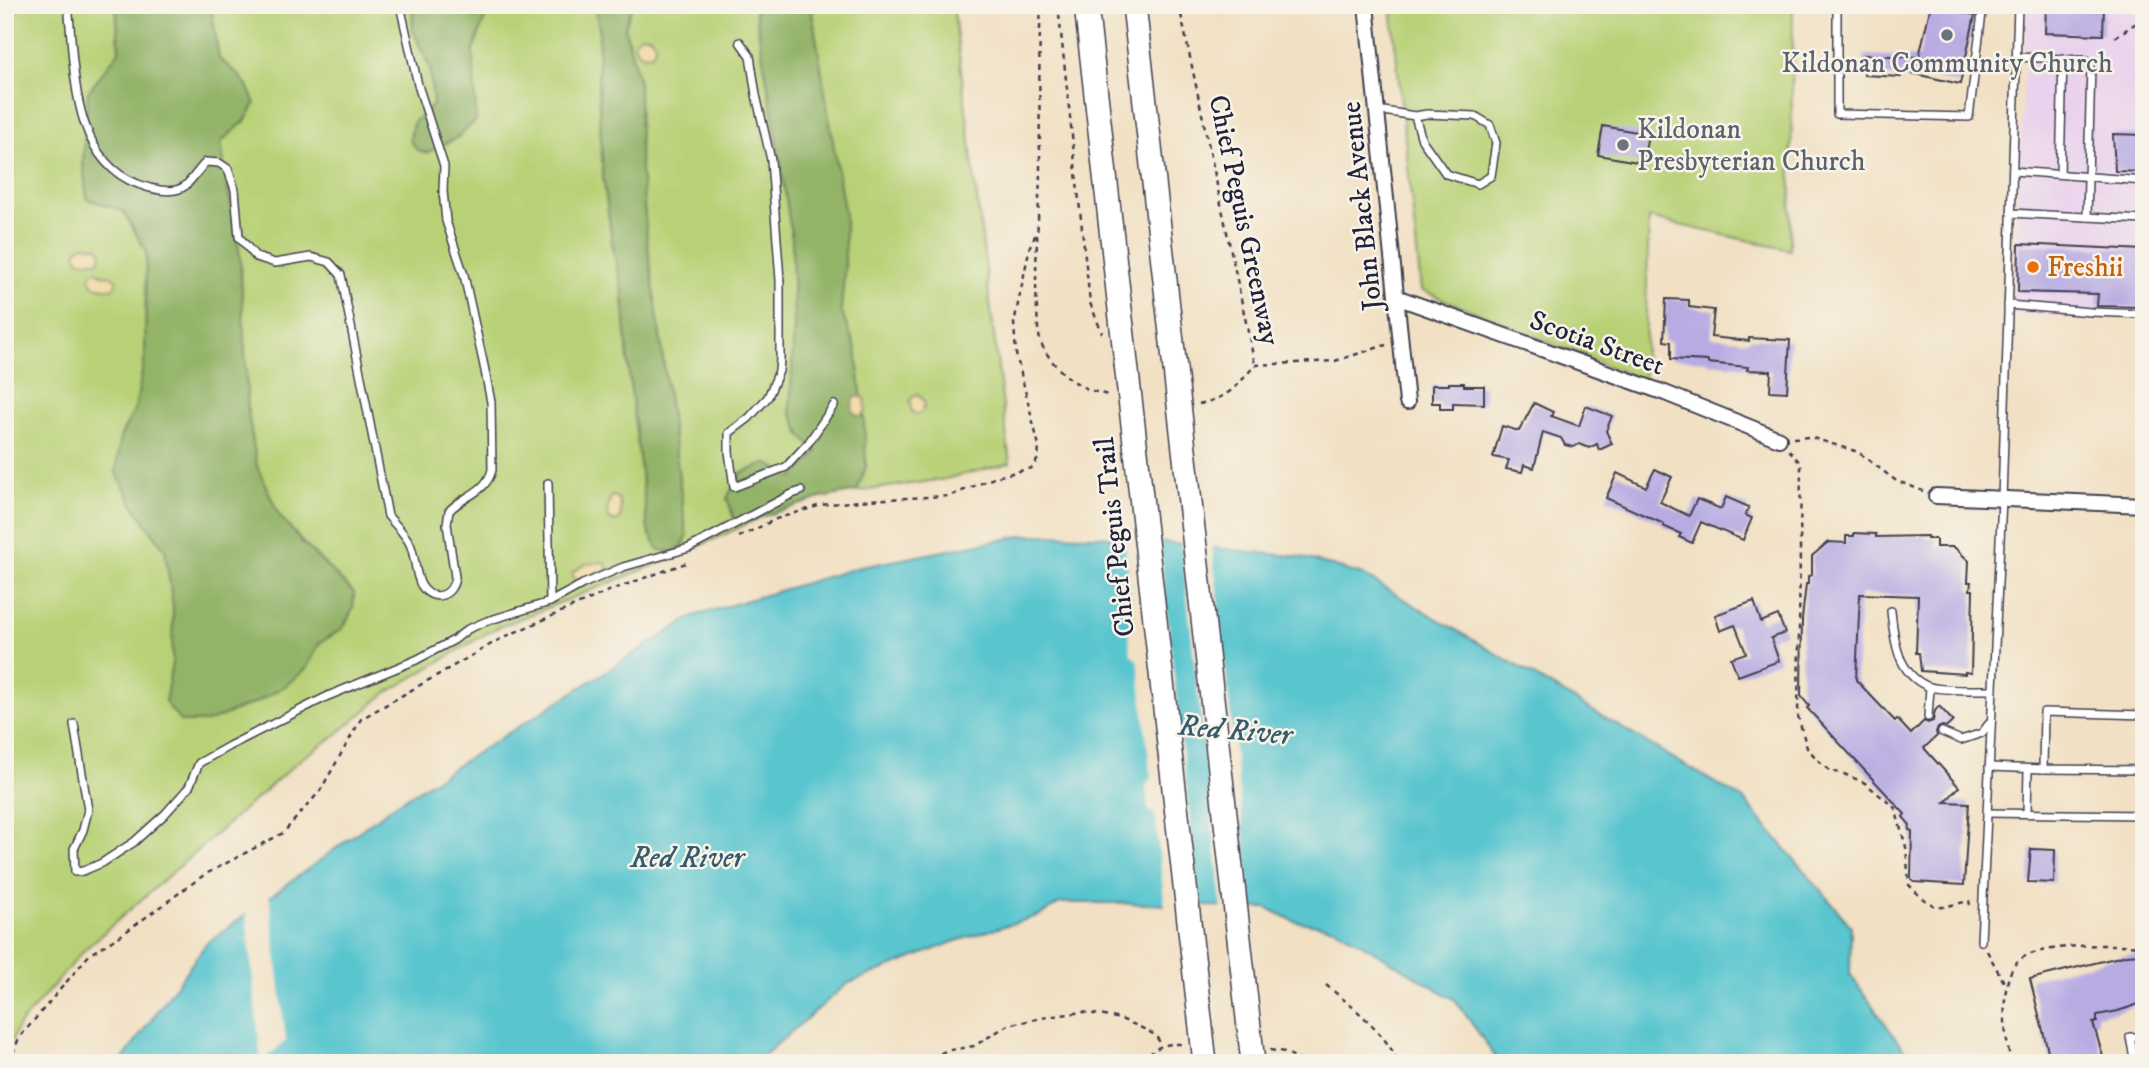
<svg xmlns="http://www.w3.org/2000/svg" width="2149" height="1068" viewBox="0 0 2149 1068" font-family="'IM FELL DW Pica',serif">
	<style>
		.built { fill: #e9d2ed }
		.green { fill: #b8d176; stroke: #6d7a58; stroke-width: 2 }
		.forest { fill: #92b367; stroke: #5a6a51; stroke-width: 2 }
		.sand { fill: #eeda9e; stroke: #887e6c; stroke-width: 2 }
		.water { fill: #58c5cf; stroke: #3d7485; stroke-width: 2 }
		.pier { fill: #f1e0c3 }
		.building { fill: #b7abe2 }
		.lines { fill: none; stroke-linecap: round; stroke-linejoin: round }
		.service-casing { stroke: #413e4f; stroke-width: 10 }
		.minor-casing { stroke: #413e4f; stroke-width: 18 }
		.primary-casing { stroke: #413e4f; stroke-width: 26 }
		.path { stroke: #413e4f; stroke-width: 2.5; stroke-dasharray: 5 5; stroke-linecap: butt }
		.service { stroke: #fff; stroke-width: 7 }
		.minor { stroke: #fff; stroke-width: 14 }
		.primary { stroke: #fff; stroke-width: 23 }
		.primary-bridge-casing { stroke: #413e4f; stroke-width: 26; stroke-linecap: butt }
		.primary-bridge { stroke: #fff; stroke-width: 23 }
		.worship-dot { fill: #6b7280; stroke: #f7f3e8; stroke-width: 2.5 }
		.food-dot { fill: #e8710a; stroke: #f7f3e8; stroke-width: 2.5 }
		.labels { text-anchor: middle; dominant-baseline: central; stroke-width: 5; stroke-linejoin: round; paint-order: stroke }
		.worship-label { font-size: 28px; fill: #5b616d; stroke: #f7f3e8 }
		.street-label { font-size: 28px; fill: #22223b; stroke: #f7f3e8 }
		.food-label { font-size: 28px; fill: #c56008; stroke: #f7f3e8; text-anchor: start }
		.water-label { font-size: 30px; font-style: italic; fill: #355b6f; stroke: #f7f3e8 }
	</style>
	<rect width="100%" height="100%" fill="#f7f3e8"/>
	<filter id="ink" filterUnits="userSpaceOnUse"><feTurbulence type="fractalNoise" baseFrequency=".0143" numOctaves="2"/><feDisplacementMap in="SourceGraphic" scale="14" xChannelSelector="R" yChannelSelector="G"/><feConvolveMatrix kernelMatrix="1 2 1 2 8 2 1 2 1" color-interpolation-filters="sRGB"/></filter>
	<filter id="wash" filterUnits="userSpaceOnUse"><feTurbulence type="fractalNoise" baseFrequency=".00686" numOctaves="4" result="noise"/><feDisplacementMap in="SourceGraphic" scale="28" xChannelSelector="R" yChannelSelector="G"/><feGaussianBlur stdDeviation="1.57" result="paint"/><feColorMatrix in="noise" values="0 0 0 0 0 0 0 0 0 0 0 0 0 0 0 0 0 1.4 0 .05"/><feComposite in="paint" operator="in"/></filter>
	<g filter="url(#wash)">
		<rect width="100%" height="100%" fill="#f1e0c3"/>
		<!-- built -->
		<polygon class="built" points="2027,5 2144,5 2144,317 2012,315"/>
		<!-- green -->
		<g class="green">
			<polygon points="5,5 953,5 1010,463 945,479 797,500 687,552 494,629 385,694 333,737 301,759 84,950 19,1025 5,1054"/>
			<polygon points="1391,5 1793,5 1790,250 1649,218 1644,381 1421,290"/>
		</g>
		<!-- forest -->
		<g class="forest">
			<path d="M116,5H211L219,59C238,73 247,81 255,104L245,121L221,142L227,185L240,255L248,412L257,466L279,515L301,541L354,593L353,609L343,628L320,643L306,669L285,686L257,702L207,722H181L165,702L172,663L173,608L165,550L135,508L116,472L121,435L135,409L145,357L146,251L123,211L87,199L83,164L88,92L119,51Z"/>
			<polygon points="412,5 487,5 488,9 473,52 476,120 458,137 427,153 417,150 410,140 413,123 433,105 430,68 413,31"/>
			<path d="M595,5H632L625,28L639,82L640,158L647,239L687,537C681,551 673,555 658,549L648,531L629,375L623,295L613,248L603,177L598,86L599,28Z"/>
			<polygon points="754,5 811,5 845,216 845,264 841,310 856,349 864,417 866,467 857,491 821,498 754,519 734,519 727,498 741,473 767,463 793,478 817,452 801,435 790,411 794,325 792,239 776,134"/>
		</g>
		<!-- sand -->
		<g class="sand">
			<polygon points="641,35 650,36 656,45 652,54 644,55 636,50 634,41"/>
			<polygon points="83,245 98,247 102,253 98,261 80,261 76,254 77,250"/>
			<polygon points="96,271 106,276 109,275 116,279 116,284 112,289 94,286 90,279 92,273"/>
			<path d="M918,394C926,400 927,409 918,414L912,413L910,402L913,396Z"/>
			<path d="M857,396L865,398L866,411L860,417L854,414C851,407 851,402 857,396Z"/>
			<polygon points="614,496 619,499 621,508 620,519 615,522 609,519 607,512 610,498"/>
			<polygon points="605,562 608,570 596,577 581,582 574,579 572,573 585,564"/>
		</g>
		<!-- water -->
		<polygon class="water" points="1026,535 1099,536 1301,557 1363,575 1744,800 1851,926 1850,974 1904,1050 1918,1063 1500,1063 1455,1000 1335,928 1294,921 1267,908 1114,903 1060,903 1040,915 953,942 847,984 755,1063 120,1063 206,944 396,804 694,616 856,568"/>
		<!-- pier -->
		<g class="pier">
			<polygon points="1124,536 1159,539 1200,909 1165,908 1155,815 1148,809 1146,785 1151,778 1138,661 1131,655 1128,631 1134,624"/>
			<polygon points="1181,542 1212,545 1252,911 1222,910"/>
			<polygon points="269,894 286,1041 261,1062 246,911"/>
		</g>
		<g id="blocks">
			<!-- building -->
			<g class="building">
				<polygon points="1931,5 1975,15 1960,84 1902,71 1901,77 1864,75 1864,55 1919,57"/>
				<polygon points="2046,5 2104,5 2103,35 2045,33"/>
				<polygon points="1603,126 1648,134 1643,163 1598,155"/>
				<polygon points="2113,134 2144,135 2144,172 2115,171"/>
				<polygon points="2019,244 2144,250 2143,307 2097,306 2098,294 2018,292"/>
				<polygon points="1666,299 1689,300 1689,307 1714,310 1711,337 1749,341 1749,338 1790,340 1787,392 1770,391 1771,371 1747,370 1748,367 1708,363 1708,361 1671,359 1671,342 1664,341"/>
				<polygon points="1449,383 1464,383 1464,386 1484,386 1484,404 1453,403 1453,409 1440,409 1440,403 1432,403 1432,385 1449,385"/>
				<polygon points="1534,403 1553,412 1551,416 1579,426 1586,406 1612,416 1606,431 1612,444 1599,450 1597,444 1589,448 1579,444 1574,447 1565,445 1561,438 1543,432 1534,468 1524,465 1522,472 1506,469 1509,460 1493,457 1502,426 1519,431"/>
				<polygon points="1655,469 1672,477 1660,502 1689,516 1697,499 1721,509 1726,497 1749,507 1745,515 1752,518 1743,540 1701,522 1692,543 1679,537 1681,534 1663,526 1664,524 1606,498 1617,473 1646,487"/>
				<polygon points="1854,533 1876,534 1876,537 1927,536 1927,539 1936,539 1936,547 1954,547 1969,561 1968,582 1971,582 1970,590 1973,590 1971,673 1965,672 1965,674 1921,671 1919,653 1916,653 1918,596 1860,594 1856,680 1895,721 1897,719 1911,734 1924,721 1928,723 1933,721 1935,711 1939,706 1953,721 1947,727 1942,726 1938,728 1936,732 1937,736 1924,748 1959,787 1945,802 1969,803 1964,885 1914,882 1911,880 1912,831 1909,830 1910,825 1903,817 1905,814 1807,708 1809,706 1801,696 1802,619 1806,584 1808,584 1808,576 1812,575 1812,556 1828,542 1846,543 1846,536 1854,536"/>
				<polygon points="1754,601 1761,622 1778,615 1785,633 1771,638 1779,661 1738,676 1731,658 1746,653 1735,625 1720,631 1715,615"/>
				<polygon points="2031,849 2055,850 2054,883 2028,882"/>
				<polygon points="2141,954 2144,963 2144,1000 2136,1005 2118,1011 2097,1015 2097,1022 2093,1023 2105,1063 2051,1063 2030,979 2127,955"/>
			</g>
		</g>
	</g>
	<g filter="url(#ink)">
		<use href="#blocks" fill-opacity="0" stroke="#413e4f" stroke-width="2"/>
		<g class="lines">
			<!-- service casing -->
			<g class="service-casing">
				<g id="service">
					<path d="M68,5C75,65 70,159 138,184C150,189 173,195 185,186C192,180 199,169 206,162L219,163L228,169L235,190L239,237L256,257L275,263L311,257L329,262L341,275L388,516C395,524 404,533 409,542C416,555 414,572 421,585C432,603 453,597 455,577L447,524L449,511C464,495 486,493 492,470L491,402L484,366L464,275L446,221L443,191L444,166L418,85L400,5"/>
					<polyline points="1837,5 1837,114 1969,117 1983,5"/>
					<polyline points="740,42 750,56 756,95 771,160 780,280 780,359 779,371 768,397 749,418 729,433 729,452 734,487 786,467 809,442 834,405"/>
					<polyline points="2016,57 2087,60 2091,65 2087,217"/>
					<polyline points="1377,110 1415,116 1422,140 1446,174 1478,184 1491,176 1496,143 1490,125 1475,116 1427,114 1415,116"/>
					<polyline points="2013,171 2144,181"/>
					<polyline points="2060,174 2063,58"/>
					<polyline points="2011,213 2144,220"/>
					<polyline points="2008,305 2091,312 2144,314"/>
					<polyline points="548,483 550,602"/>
					<path d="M1891,611C1894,639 1897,673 1927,686C1939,691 1978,690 1993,690"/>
					<polyline points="2144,715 2044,712 2043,769 2144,770"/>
					<polyline points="1928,717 1930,687"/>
					<polyline points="74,724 88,810 83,830 74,849 75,872 83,871 102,863 134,842 165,814 189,787 199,763 229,746 328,696 416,660 454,640 468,629 487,621 550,602 583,584 623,567 689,548 792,494 801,491"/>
					<polyline points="1942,732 1961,740 1982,733 1991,721"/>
					<polyline points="1989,767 2043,769"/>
					<polyline points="1987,813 2144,815"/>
					<polyline points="2027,813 2028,769"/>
					<polyline points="1981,941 2002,499 2018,5"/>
					<polyline points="2135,1063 2130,1037 2144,1037"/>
				</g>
			</g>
			<!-- minor casing -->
			<g class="minor-casing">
				<g id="minor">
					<polyline points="1366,5 1407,402"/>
					<polyline points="1396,297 1665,393 1779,439"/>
					<polyline points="1936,496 2144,505"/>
				</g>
			</g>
			<!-- primary casing -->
			<g class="primary-casing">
				<g id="primary">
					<polyline points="1086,5 1126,363"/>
					<polyline points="1134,5 1175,369"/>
				</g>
			</g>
			<!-- path -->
			<g class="path">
				<path d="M1041,5C1038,61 1040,116 1040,171C1039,217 1034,264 1037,310C1038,322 1037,336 1043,347C1056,372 1081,391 1109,395"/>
				<polyline points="1058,5 1090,303 1102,333"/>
				<polyline points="1179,5 1255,365"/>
				<polyline points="2115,37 2144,18"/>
				<polyline points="1255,365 1335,361 1386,345"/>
				<path d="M1199,404C1230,397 1235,388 1255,365"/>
				<polyline points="1793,438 1810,437 1858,452 1895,480 1923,491"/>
				<polyline points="1789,450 1801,464 1798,716 1807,748 1819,761 1830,771 1844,774 1865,783 1895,808 1906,847 1909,885 1923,899 1938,908 1969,901 1970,905"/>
				<polyline points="739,537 776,519 821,505 869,500 950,496 996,477 1032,468 1038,459 1039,446 1016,354 1014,323 1030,246 1038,230"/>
				<polyline points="1987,951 2006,986"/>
				<path d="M1326,985C1354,1008 1383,1030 1399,1063"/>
				<polyline points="1270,1050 1285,1052 1306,1063"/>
				<polyline points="9,1063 19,1038 90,954 120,936 204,875 283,833 320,791 361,719 502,638 611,590 686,563"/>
				<polyline points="923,1063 945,1051 974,1046 1008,1025 1047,1017 1083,1012 1121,1019 1140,1027 1155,1035 1162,1045"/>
				<path d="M1143,1063C1156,1045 1162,1044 1183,1044"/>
				<path d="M2011,1063C2005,1038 1998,983 2017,962C2034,943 2117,944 2144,946"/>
			</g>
			<!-- service -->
			<use href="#service" class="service"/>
			<!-- minor -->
			<use href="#minor" class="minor"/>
			<!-- primary -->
			<use href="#primary" class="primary"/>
			<!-- primary-bridge casing -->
			<g class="primary-bridge-casing">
				<g id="primary-bridge">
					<polyline points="1126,363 1205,1063"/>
					<polyline points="1175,369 1253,1063"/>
				</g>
			</g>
			<!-- primary-bridge -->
			<use href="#primary-bridge" class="primary-bridge"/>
		</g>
	</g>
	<!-- markers -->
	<g class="worship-dot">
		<circle cx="1947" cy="35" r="7"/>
		<circle cx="1623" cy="145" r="7"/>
	</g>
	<circle class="food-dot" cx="2033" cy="267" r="7"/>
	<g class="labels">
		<!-- worship labels -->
		<g class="worship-label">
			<text x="1947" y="63">Kildonan Community Church</text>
			<text x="1637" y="129" text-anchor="start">Kildonan<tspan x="1637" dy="32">Presbyterian Church</tspan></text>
		</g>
		<!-- street labels -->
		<g class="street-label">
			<text transform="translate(1362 206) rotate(-96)">John Black Avenue</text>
			<text transform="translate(1244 220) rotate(78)">Chief Peguis Greenway</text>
			<text transform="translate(1597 343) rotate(20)">Scotia Street</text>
			<text transform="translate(1115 537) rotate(-96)">Chief Peguis Trail</text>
		</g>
		<!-- food labels -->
		<g class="food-label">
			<text x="2047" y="267">Freshii</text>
		</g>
		<!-- water labels -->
		<g class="water-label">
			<text transform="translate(1235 731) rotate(5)">Red River</text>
			<text x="687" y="858">Red River</text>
		</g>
	</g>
	<!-- margin -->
	<rect width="2149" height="1068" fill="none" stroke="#f7f3e8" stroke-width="28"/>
</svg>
